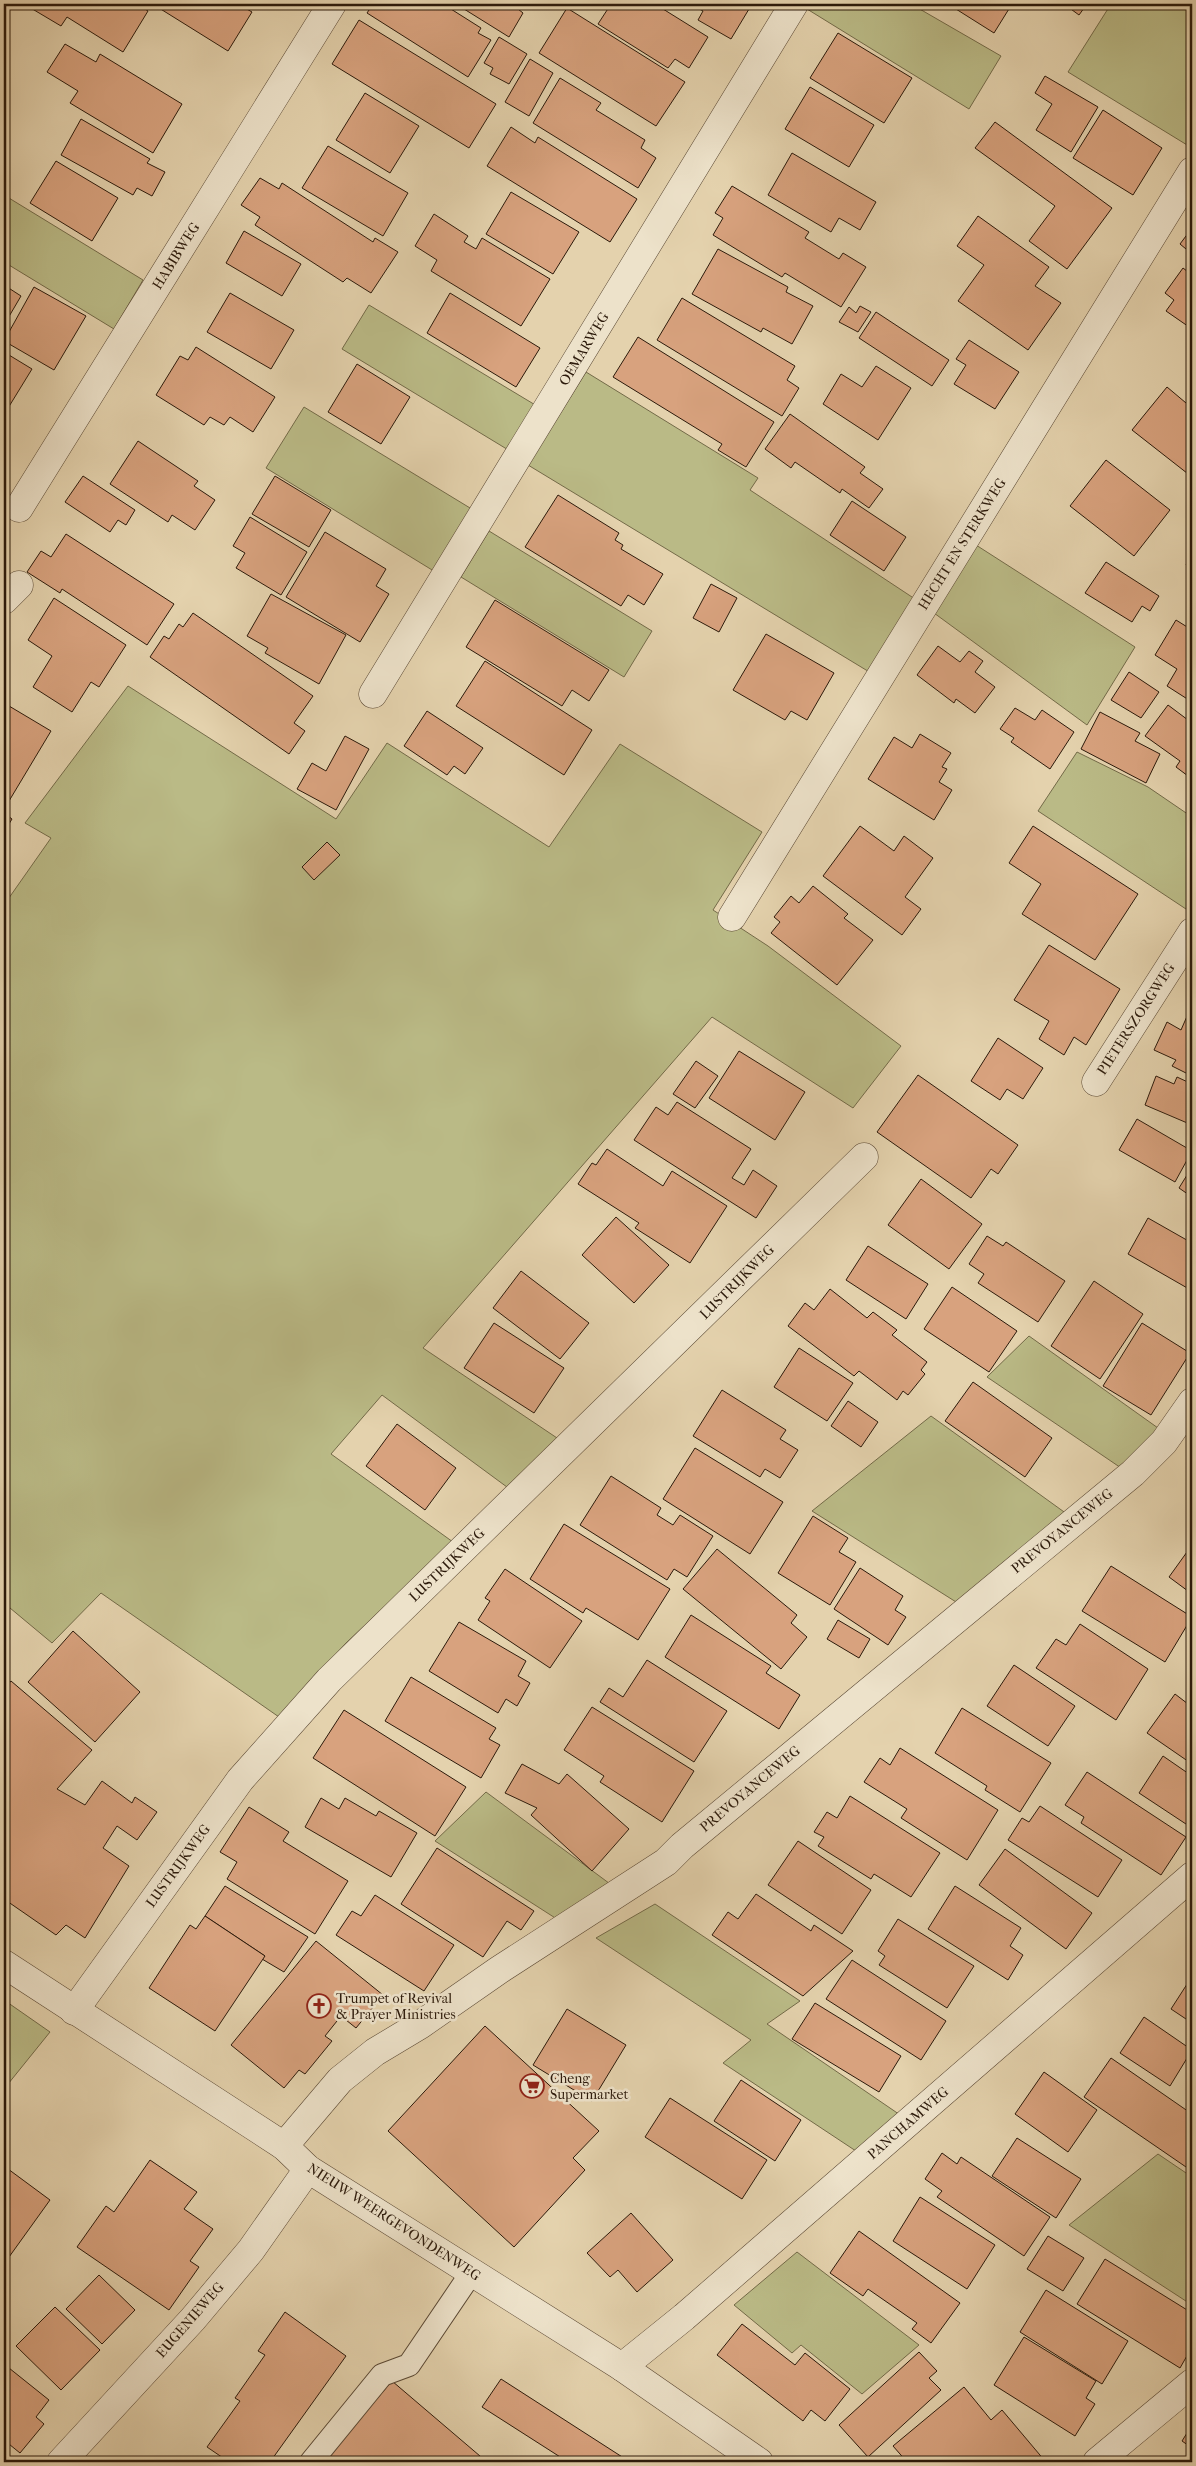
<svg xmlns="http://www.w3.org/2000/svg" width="1196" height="2466" viewBox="0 0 1196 2466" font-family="'IM FELL French Canon',serif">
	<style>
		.green { fill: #baba86; stroke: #736a48 }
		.building { fill: #d8a27e; stroke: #2c1a0b }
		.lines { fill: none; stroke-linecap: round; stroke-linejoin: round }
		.service-casing { stroke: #5a4834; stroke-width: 24 }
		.minor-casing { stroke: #5a4834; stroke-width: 29 }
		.tertiary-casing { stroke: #5a4834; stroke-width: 29 }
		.service { stroke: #ede2ca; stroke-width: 22 }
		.minor { stroke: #ede2ca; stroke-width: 28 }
		.tertiary { stroke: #ede2ca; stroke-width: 28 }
		.labels { text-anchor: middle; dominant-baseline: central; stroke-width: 5; stroke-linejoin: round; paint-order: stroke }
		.street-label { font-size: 14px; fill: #2c1a0b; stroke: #ede2ca }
		.poi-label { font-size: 14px; fill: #2c1a0b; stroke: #ede2ca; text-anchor: start }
	</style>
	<rect width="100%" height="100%" fill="#e4d2ad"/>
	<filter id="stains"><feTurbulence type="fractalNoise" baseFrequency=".004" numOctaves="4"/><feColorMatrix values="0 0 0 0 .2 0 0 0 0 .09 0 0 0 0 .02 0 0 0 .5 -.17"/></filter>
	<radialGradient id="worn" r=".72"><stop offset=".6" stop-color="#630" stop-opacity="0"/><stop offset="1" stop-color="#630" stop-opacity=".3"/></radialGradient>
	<!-- green -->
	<g class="green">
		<polygon points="811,4 911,4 1001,56 969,109 807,9"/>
		<polygon points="1111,4 1188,4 1192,7 1192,148 1068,72"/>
		<polygon points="4,195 143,280 114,329 4,262"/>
		<polygon points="369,305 537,406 510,451 342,349"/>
		<polygon points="586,372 758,478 750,490 915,599 871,673 528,465"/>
		<polygon points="304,407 475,511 437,573 266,468"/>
		<polygon points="489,531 652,631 624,677 461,577"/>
		<polygon points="976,545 1135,647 1087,725 934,613"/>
		<polygon points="128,686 336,819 387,743 549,847 620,744 762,832 713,910 768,946 901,1046 853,1108 712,1017 423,1348 563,1442 511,1490 382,1395 331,1454 453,1542 346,1643 279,1717 101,1593 52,1643 4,1603 4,905 51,838 25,823"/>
		<polygon points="1077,752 1148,787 1192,817 1192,913 1038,811"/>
		<polygon points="1029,1336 1165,1433 1127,1472 987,1377"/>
		<polygon points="931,1416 1078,1522 964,1607 812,1511"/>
		<polygon points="486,1792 625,1895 574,1930 435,1841"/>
		<polygon points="655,1904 800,2001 767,2024 909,2121 865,2157 723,2063 751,2040 596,1938"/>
		<polygon points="4,2000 50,2032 4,2089"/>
		<polygon points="1158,2154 1192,2177 1192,2305 1069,2225"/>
		<polygon points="797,2252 919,2345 862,2394 801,2345 792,2353 734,2305"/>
	</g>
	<!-- building -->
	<g class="building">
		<polygon points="24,4 137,4 148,11 123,52 67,17 61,26"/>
		<polygon points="162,4 238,4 252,12 228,51 159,8"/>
		<polygon points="373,4 443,4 481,28 478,33 491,40 468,77 367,13"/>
		<polygon points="456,4 521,4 518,9 523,13 509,37"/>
		<polygon points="611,4 655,4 708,37 689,68 675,59 668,68 598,24"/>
		<polygon points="690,4 752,4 731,39 698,20 703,11"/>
		<polygon points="948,4 1012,4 994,33"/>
		<polygon points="1064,4 1087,4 1079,15"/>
		<polygon points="567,8 685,82 656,126 539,53"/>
		<polygon points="359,20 496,104 469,148 332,64"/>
		<polygon points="838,33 912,78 884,123 810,78"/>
		<polygon points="499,37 527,54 509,84 490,74 493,68 484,63"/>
		<polygon points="65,44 96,62 100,54 182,104 153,153 70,103 78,91 47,72"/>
		<polygon points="530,59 553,73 529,116 505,102"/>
		<polygon points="1045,76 1098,107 1071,152 1036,130 1052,104 1035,93"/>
		<polygon points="560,78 601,103 596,110 645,140 641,148 656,158 638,188 533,123"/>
		<polygon points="810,87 874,125 849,167 785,129"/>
		<polygon points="365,93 419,126 390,173 336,140"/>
		<polygon points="1103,110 1162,148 1133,195 1073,158"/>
		<polygon points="81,119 150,159 147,163 165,172 152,196 137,188 133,195 61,155"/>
		<polygon points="995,122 1112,208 1067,269 1029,241 1055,206 975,148"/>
		<polygon points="511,127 535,143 538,137 637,199 610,242 487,166"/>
		<polygon points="328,146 408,193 383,236 302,188"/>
		<polygon points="792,153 876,202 860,230 839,218 831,232 768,195"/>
		<polygon points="56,161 118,198 92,241 30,203"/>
		<polygon points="260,178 279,189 282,183 373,242 375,238 398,252 371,293 347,278 343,282 255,225 260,217 241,205"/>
		<polygon points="732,186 809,232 805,238 839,259 843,253 866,267 841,307 785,273 782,277 713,235 723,218 715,213"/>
		<polygon points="511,192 579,232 553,274 486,234"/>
		<polygon points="434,214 468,236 464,242 476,249 482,238 550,279 521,326 431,271 437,260 415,246"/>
		<polygon points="978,216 1049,267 1035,286 1061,303 1028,350 958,301 984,265 957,246"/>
		<polygon points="1192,228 1192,254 1180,244"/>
		<polygon points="244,231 301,264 282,296 226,263"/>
		<polygon points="718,249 788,287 786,292 813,306 792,344 763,328 761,332 692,294"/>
		<polygon points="1183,268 1192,275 1192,329 1166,311 1174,300 1165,293"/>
		<polygon points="4,285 21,296 4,325"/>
		<polygon points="34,287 86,316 54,370 4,341"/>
		<polygon points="230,293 294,330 271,369 207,332"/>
		<polygon points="450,293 540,348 516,387 427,333"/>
		<polygon points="682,298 795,366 787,380 799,388 782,416 657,340"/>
		<polygon points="860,306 871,312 858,332 839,322 849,307 856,313"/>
		<polygon points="876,312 949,360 932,386 859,338"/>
		<polygon points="638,337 774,422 746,467 718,450 722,444 613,377"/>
		<polygon points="969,340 1019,372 995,409 954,384 966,365 956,359"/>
		<polygon points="196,347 275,397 253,432 230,417 224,425 210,417 204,425 156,395 180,356 188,360"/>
		<polygon points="4,352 32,369 5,413 4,412"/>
		<polygon points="357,364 410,397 381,444 328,412"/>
		<polygon points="876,366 911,388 878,440 823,404 841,374 862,387"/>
		<polygon points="1167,387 1192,408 1192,477 1132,430"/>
		<polygon points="790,414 865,467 860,473 883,489 869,508 842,489 840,493 795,462 791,468 765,449"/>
		<polygon points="138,441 198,481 194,486 215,500 195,530 172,515 168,522 110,484"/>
		<polygon points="1106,460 1170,510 1134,556 1070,506"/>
		<polygon points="83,476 135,510 126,525 118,520 110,532 65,502"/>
		<polygon points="275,476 331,510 309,547 252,514"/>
		<polygon points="558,495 619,533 615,540 623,545 621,549 663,574 644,605 628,595 621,606 525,547"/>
		<polygon points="852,501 906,537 884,571 830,535"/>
		<polygon points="250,517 307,552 281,595 236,568 245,553 233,546"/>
		<polygon points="325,532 386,569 376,586 389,594 360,642 286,597"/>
		<polygon points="66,534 174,604 147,645 62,589 60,593 27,572 41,551 51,557"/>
		<polygon points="1192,555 1192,569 1186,565"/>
		<polygon points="1106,562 1159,596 1150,611 1142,606 1132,622 1085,593"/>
		<polygon points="711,584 737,598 719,632 693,618"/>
		<polygon points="271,594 346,635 319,684 265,653 268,648 247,636"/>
		<polygon points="54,598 126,645 99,687 91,682 72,712 33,687 52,656 28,640"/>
		<polygon points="495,600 609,670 589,701 572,690 562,706 466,647"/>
		<polygon points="193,613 313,696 294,723 305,731 289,754 150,657 164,636 169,639 179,624 183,627"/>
		<polygon points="1176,620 1192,630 1192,702 1167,686 1177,669 1155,655"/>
		<polygon points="766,634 834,673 807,720 791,711 785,720 733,690"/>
		<polygon points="938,646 960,662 969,651 983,661 975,672 995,687 975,713 956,699 954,703 917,675"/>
		<polygon points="485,661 592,730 564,775 456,706"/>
		<polygon points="1129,672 1159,692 1141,718 1111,700"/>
		<polygon points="4,703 51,731 9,801 4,798"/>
		<polygon points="1168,705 1192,723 1192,779 1176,767 1180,761 1145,736"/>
		<polygon points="1015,708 1035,720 1042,710 1074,732 1050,769 1011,742 1014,738 1000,729"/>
		<polygon points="427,711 483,748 465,774 454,766 447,775 404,746"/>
		<polygon points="1100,712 1140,733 1135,741 1160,754 1146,783 1081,749"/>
		<polygon points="920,734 951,753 942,767 947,769 939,782 952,790 934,820 868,779 894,737 912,748"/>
		<polygon points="345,736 369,749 336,810 297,789 312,763 326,771"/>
		<polygon points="4,813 12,819 4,832"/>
		<polygon points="860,826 894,851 904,836 933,858 905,897 921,909 902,935 823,876"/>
		<polygon points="1033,826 1138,894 1095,960 1022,914 1041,884 1009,863"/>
		<polygon points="327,842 340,855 314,880 302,867"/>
		<polygon points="813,886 848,914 844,918 873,940 837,985 771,933 780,922 774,917 791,896 799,903"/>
		<polygon points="1049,945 1120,989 1086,1045 1074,1037 1064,1055 1039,1039 1049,1021 1014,1000"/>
		<polygon points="1188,1014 1192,1016 1192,1076 1172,1066 1176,1060 1154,1050 1167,1022 1181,1030"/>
		<polygon points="998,1038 1043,1068 1023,1099 1007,1089 1000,1100 971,1081"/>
		<polygon points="739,1051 805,1092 775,1140 709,1098"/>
		<polygon points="696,1061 718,1076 695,1108 673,1094"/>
		<polygon points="918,1075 1018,1145 998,1174 991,1169 971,1198 877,1132"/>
		<polygon points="1156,1076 1174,1084 1177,1077 1192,1084 1192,1125 1145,1105"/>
		<polygon points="677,1102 751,1149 732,1178 744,1185 753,1170 777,1186 756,1218 634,1140 656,1107 668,1115"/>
		<polygon points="1137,1119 1192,1151 1175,1182 1119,1150"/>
		<polygon points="607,1149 663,1186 672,1171 727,1206 690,1263 635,1228 639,1223 578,1184 592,1163 596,1165"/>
		<polygon points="1192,1167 1192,1197 1179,1188"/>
		<polygon points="921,1179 982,1224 949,1269 888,1225"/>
		<polygon points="616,1217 669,1265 634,1303 582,1255"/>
		<polygon points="1148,1218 1192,1243 1192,1283 1189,1289 1128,1254"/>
		<polygon points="987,1236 1003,1246 1006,1242 1065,1281 1038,1322 978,1283 984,1274 969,1264"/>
		<polygon points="868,1246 928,1284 906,1319 846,1280"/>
		<polygon points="521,1271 589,1323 560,1359 493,1308"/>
		<polygon points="1094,1281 1143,1314 1100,1379 1051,1346"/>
		<polygon points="952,1287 1017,1331 989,1372 924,1329"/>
		<polygon points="830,1289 867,1318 873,1312 897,1330 892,1335 927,1362 921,1370 925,1374 908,1395 903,1391 897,1400 859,1371 854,1376 788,1326 805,1303 814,1310"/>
		<polygon points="494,1323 564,1368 534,1413 464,1368"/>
		<polygon points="1142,1323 1190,1353 1151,1415 1103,1386"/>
		<polygon points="799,1348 853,1383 827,1421 774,1387"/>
		<polygon points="973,1382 1052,1438 1025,1477 945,1421"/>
		<polygon points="722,1390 786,1430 780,1439 798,1450 780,1478 765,1469 760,1477 693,1436"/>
		<polygon points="848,1401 878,1422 861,1447 831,1426"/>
		<polygon points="397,1424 456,1468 425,1510 366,1466"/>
		<polygon points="695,1448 783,1502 750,1554 663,1499"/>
		<polygon points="611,1476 661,1508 657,1515 673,1525 680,1515 713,1536 687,1577 674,1569 667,1580 580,1525"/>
		<polygon points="813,1516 848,1538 839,1552 856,1562 830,1605 778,1573"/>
		<polygon points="564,1524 670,1589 638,1640 586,1608 583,1613 530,1579"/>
		<polygon points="1192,1545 1192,1594 1169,1577"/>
		<polygon points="717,1549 797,1615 791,1623 807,1637 781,1669 683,1589"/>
		<polygon points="1111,1566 1192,1617 1165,1662 1082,1611"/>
		<polygon points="860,1568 903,1596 895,1610 906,1617 888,1645 834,1609"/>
		<polygon points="505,1569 582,1621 550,1668 478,1620 490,1601 485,1598"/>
		<polygon points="691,1615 771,1666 766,1673 800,1695 779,1729 665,1657"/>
		<polygon points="838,1620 870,1639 859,1658 827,1639"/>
		<polygon points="459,1622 526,1661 518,1676 530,1683 517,1706 506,1699 498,1713 429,1671"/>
		<polygon points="1080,1624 1148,1669 1116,1720 1036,1668 1056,1639 1066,1645"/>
		<polygon points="73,1631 140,1692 95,1742 28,1682"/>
		<polygon points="647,1660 727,1711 694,1762 600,1702 609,1688 623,1697"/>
		<polygon points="1014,1665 1075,1706 1048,1746 987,1706"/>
		<polygon points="411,1677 496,1728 489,1739 500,1745 481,1778 385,1721"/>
		<polygon points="11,1681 92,1750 57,1789 85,1805 102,1781 132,1803 135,1797 157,1812 137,1840 117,1826 103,1848 129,1866 85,1938 66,1925 56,1935 4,1899 4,1689"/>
		<polygon points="1175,1694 1192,1707 1192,1764 1147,1733"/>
		<polygon points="592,1707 694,1771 662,1822 600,1782 604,1776 564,1750"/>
		<polygon points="962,1708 1051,1763 1020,1812 985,1790 987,1786 935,1753"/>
		<polygon points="344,1710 466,1787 435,1836 313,1758"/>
		<polygon points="900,1748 998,1810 967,1860 901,1818 907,1809 864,1782 880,1758 890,1765"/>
		<polygon points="1163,1756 1192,1776 1192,1828 1139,1793"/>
		<polygon points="522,1764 559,1784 567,1774 629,1829 592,1871 531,1815 537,1808 505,1793"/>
		<polygon points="1087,1772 1186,1837 1161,1875 1081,1823 1084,1817 1065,1805"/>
		<polygon points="850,1796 940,1853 911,1897 874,1874 871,1879 818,1846 824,1837 814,1832 827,1812 837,1818"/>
		<polygon points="321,1798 339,1809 345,1798 376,1816 379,1811 417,1833 391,1877 305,1827"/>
		<polygon points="1040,1806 1122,1860 1098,1897 1008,1840 1022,1818 1029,1822"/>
		<polygon points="249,1807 289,1832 283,1841 348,1881 315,1934 227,1879 237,1862 220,1852"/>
		<polygon points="798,1841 871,1890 842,1934 768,1885"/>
		<polygon points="437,1848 534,1911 521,1930 507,1921 483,1957 401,1904"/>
		<polygon points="1005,1849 1092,1913 1066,1949 979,1885"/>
		<polygon points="225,1886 308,1937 284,1972 262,1959 265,1956 205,1916"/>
		<polygon points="955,1886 1021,1928 1010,1946 1023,1955 1008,1980 928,1929"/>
		<polygon points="756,1894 811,1931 814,1925 853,1951 803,1996 712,1935 728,1912 738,1919"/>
		<polygon points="375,1895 454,1945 424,1991 336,1935 352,1911 361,1916"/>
		<polygon points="205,1916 265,1956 215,2031 149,1988 190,1925 196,1929"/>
		<polygon points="898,1919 974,1966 947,2008 879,1965 885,1956 878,1951"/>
		<polygon points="316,1941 383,1995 356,2028 341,2016 325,2036 332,2041 305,2074 299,2070 284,2088 231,2045"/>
		<polygon points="852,1960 946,2021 921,2060 826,1999"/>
		<polygon points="1191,1978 1192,1979 1192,2023 1171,2009"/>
		<polygon points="815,2003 901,2056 879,2092 792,2039"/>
		<polygon points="567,2009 626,2045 592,2101 533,2065"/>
		<polygon points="1144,2017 1192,2050 1170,2086 1120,2053"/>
		<polygon points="485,2026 599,2131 573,2158 585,2170 514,2247 388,2131"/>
		<polygon points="1111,2058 1192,2114 1192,2157 1186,2167 1084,2097"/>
		<polygon points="1044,2072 1097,2110 1068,2152 1015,2114"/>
		<polygon points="741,2080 801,2120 775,2161 714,2121"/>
		<polygon points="670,2098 767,2160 742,2199 645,2137"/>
		<polygon points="1017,2138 1081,2179 1056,2218 992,2176"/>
		<polygon points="942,2153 957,2164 961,2157 1050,2217 1024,2256 937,2197 942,2191 925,2179"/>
		<polygon points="150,2160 197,2192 184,2209 213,2229 190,2261 199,2267 169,2310 77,2247 106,2206 114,2212"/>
		<polygon points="4,2166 50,2200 4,2264"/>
		<polygon points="920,2197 995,2245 967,2289 893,2241"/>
		<polygon points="631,2213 673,2260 637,2292 618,2270 610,2277 587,2253"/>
		<polygon points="859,2231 960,2303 931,2343 912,2329 917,2323 868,2289 863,2296 830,2273"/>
		<polygon points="1048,2236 1084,2258 1063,2291 1027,2269"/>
		<polygon points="1105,2259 1192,2313 1192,2347 1180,2368 1077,2304"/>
		<polygon points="99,2275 135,2310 102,2344 66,2309"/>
		<polygon points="1046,2290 1128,2341 1102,2384 1020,2332"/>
		<polygon points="55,2307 100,2350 61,2390 16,2346"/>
		<polygon points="285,2312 346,2356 270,2462 229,2462 207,2447 240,2401 235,2398 265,2355 258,2351"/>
		<polygon points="742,2324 795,2365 805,2353 850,2389 825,2421 811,2410 803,2421 717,2355"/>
		<polygon points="1024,2337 1096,2381 1086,2398 1095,2404 1075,2436 994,2385"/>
		<polygon points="919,2352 937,2371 929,2378 941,2390 868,2457 839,2425"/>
		<polygon points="4,2364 49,2400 36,2417 44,2424 20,2453 4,2440"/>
		<polygon points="501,2379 630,2462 568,2462 482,2407"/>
		<polygon points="392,2381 487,2462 323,2462"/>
		<polygon points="964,2387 991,2420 1002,2410 1045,2461 907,2462 893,2446"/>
		<polygon points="1192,2425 1192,2448 1182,2441"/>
	</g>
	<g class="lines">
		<!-- service casing -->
		<g class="service-casing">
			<polyline id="service" points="311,2462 382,2375 409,2365 472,2272"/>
		</g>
		<!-- minor casing -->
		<g class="minor-casing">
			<g id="minor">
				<polyline points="19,508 332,4"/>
				<polyline points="4,600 19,585"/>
				<polyline points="373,694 794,4"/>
				<polyline points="732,917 1192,171"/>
				<polyline points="1096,1082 1192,932"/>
				<polyline points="74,2011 240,1780 329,1680 864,1157"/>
				<polyline points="284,2146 340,2080 375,2052 420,2025 499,1970 666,1862 682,1846 1133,1473 1164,1442 1192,1402"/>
				<polyline points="622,2367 684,2317 1192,1876"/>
				<polyline points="61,2462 193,2319 251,2250 308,2169"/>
				<polyline points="1097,2462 1192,2383"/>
			</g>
		</g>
		<!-- tertiary casing -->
		<g class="tertiary-casing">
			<polyline id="tertiary" points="4,1964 284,2146 308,2169 622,2367 759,2462"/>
		</g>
		<!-- service -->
		<use href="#service" class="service"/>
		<!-- minor -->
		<use href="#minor" class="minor"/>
		<!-- tertiary -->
		<use href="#tertiary" class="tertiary"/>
	</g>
	<!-- icons -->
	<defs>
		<g id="church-ring" transform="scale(1.25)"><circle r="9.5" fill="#ede2ca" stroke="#8f2418" stroke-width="1.5"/><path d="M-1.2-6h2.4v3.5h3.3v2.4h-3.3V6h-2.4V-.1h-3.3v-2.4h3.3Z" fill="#8f2418"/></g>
		<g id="supermarket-ring" transform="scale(1.25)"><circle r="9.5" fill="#ede2ca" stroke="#8f2418" stroke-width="1.5"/><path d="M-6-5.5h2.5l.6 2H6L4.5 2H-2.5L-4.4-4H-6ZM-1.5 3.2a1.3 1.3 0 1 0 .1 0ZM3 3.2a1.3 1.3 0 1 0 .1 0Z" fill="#8f2418"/></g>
	</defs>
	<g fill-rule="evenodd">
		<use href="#church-ring" x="319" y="2006"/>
		<use href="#supermarket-ring" x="532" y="2086"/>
	</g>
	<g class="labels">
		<!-- street labels -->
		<g class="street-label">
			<text transform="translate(176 256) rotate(-58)">HABIBWEG</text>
			<text transform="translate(584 349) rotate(-59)">OEMARWEG</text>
			<text transform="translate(962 544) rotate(-58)">HECHT EN STERKWEG</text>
			<text transform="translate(1136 1019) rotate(-57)">PIETERSZORGWEG</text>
			<text transform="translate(737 1282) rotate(-45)">LUSTRIJKWEG</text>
			<text transform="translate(1062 1531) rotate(-39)">PREVOYANCEWEG</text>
			<text transform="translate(447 1565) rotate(-44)">LUSTRIJKWEG</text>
			<text transform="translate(750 1789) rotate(-40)">PREVOYANCEWEG</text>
			<text transform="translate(178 1866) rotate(-54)">LUSTRIJKWEG</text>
			<text transform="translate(908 2123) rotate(-41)">PANCHAMWEG</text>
			<text transform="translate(394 2222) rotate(33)">NIEUW WEERGEVONDENWEG</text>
			<text transform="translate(190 2320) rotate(-49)">EUGENIEWEG</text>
		</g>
		<!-- poi labels -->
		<g class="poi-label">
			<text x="336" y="1998">Trumpet of Revival<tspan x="336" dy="16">&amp; Prayer Ministries</tspan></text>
			<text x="550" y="2078">Cheng<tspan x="550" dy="16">Supermarket</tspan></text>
		</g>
	</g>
	<!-- margin -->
	<rect width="1196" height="2466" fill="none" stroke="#e4d2ad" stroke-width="20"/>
	<rect x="5" y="5" width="1186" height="2456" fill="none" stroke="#2c1a0b" stroke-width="2.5"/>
	<rect x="10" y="10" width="1176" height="2446" fill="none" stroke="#2c1a0b"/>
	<rect width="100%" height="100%" filter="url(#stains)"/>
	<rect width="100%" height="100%" fill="url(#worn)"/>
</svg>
